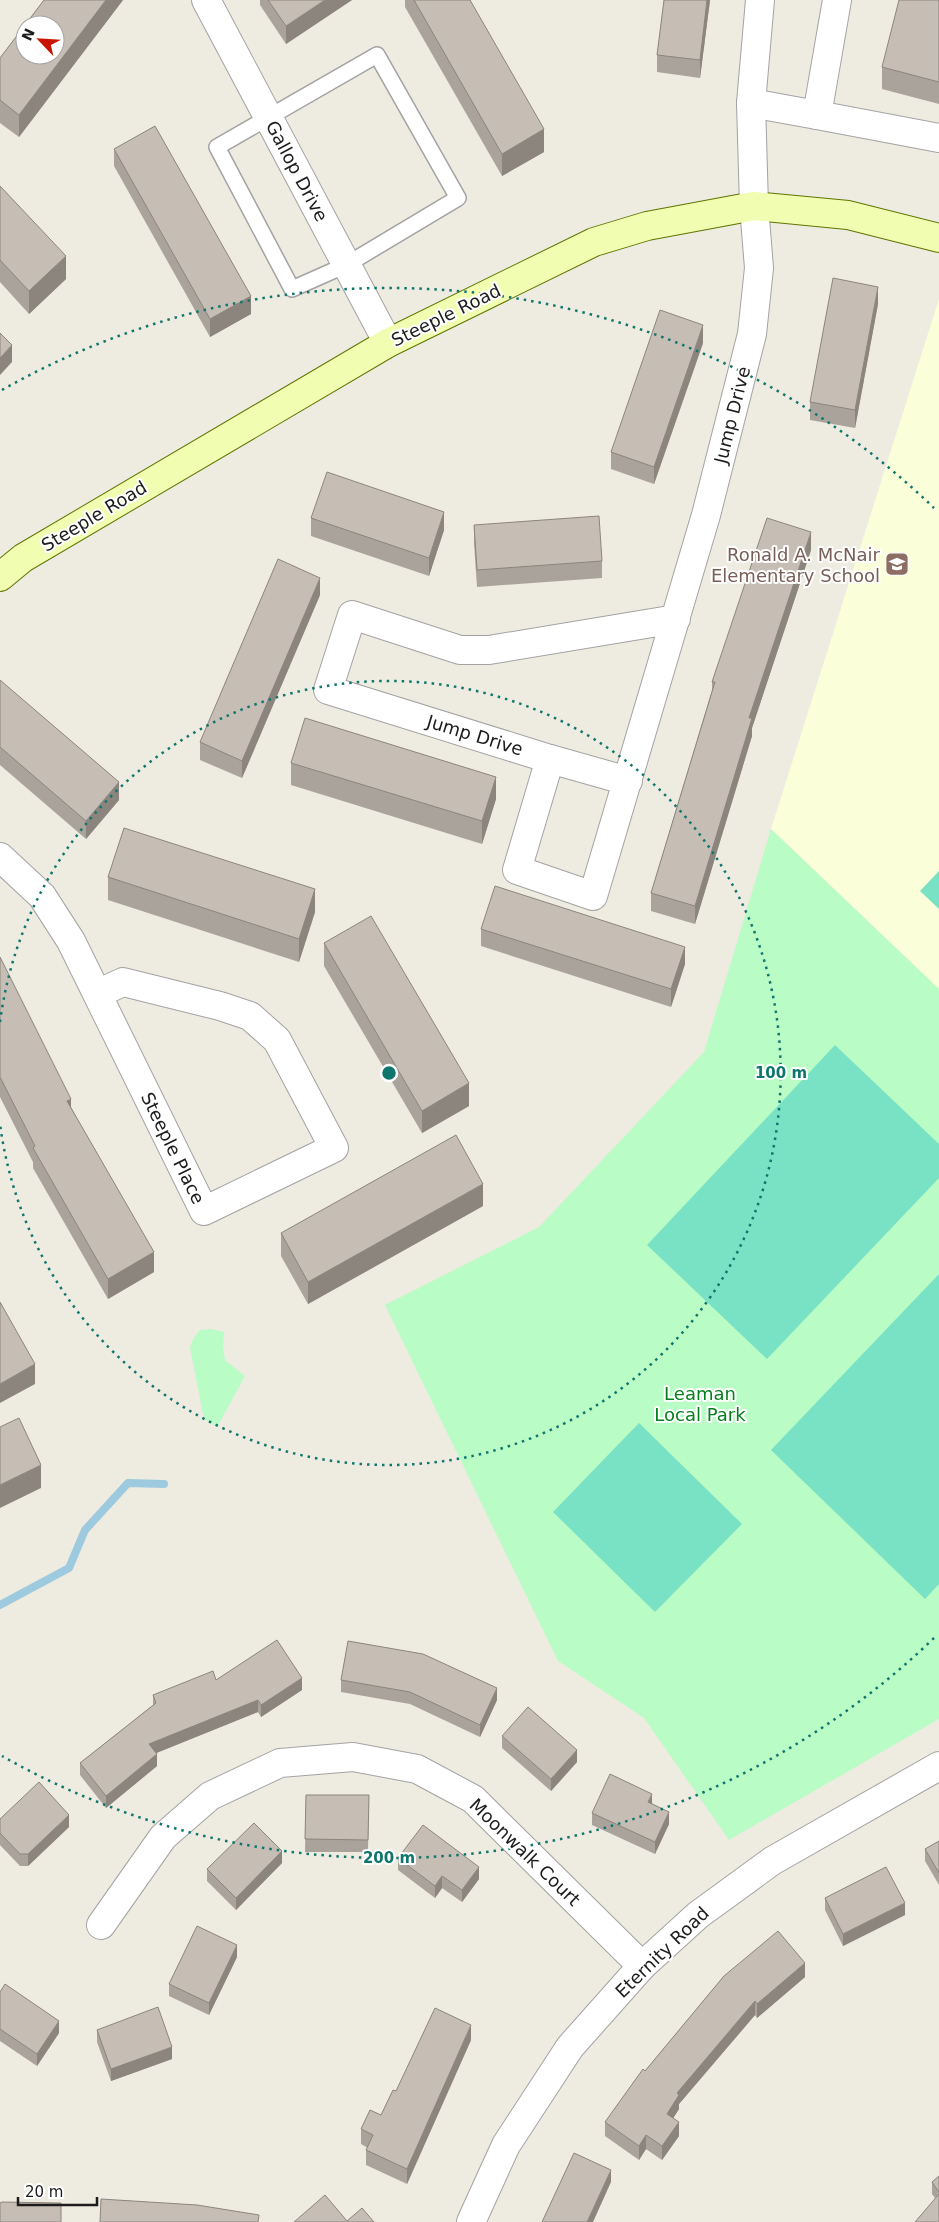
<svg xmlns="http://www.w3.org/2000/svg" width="939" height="2222" viewBox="0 0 939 2222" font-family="'DejaVu Sans',sans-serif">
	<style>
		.education { fill: #fbffd9 }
		.park { fill: #bafcc6 }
		.pitch { fill: #7ae2c4 }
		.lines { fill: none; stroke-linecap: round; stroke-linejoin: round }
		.stream { stroke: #9ecadf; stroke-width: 8 }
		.lane-casing { stroke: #a3a3a3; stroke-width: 18 }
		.street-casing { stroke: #a3a3a3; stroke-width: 30 }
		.secondary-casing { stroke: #5e7600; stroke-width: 30 }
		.lane { stroke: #fff; stroke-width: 15 }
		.street { stroke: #fff; stroke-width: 28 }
		.secondary { stroke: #f1fdb0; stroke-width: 28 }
		.wall { fill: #aaa39b }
		.shaded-wall { fill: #8b857e }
		.building { fill: #c6beb4; stroke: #8b857e }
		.ring { fill: none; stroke: #0f766e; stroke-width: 2.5; stroke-dasharray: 2.5 5 }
		.labels { text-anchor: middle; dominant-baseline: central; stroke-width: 4; stroke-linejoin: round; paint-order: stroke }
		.street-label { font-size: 18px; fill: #1c1c1c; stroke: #fff }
		.education-label { font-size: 18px; fill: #785e54; stroke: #fff; text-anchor: end }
		.park-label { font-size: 18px; fill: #057f1c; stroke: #fff }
		.centre { fill: #0f766e; stroke: #fff; stroke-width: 2.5 }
		.ring-label { font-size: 15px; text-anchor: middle; font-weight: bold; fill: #0f766e; stroke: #fff; stroke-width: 4; stroke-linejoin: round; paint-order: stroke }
	</style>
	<rect width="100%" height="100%" fill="#eeebe1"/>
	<!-- education -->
	<polygon class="education" points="939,299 939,989 771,829"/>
	<!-- park -->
	<g class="park">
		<polygon points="771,829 939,989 939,1719 729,1840 644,1718 558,1661 385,1305 539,1227 704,1052"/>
		<polygon points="211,1329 224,1332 223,1346 225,1360 245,1376 217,1427 204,1419 190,1348 193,1339 200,1330"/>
	</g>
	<!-- pitch -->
	<g class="pitch">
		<polygon points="939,871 939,909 920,891"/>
		<polygon points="835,1045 939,1144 939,1178 767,1359 647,1245"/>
		<polygon points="939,1274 939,1584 925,1599 771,1450"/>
		<polygon points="639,1423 742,1524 655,1612 553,1512"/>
	</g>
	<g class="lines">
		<!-- stream -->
		<polyline class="stream" points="0,1605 69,1568 85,1530 128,1483 164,1484"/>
		<!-- lane casing -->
		<g class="lane-casing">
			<polygon id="lane" points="377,55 458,198 346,265 292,289 217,147"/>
		</g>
		<!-- street casing -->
		<g class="street-casing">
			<g id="street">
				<polyline points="206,0 388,343"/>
				<polyline points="751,103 817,115 837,0"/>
				<polyline points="817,115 939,138"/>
				<polyline points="676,619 489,650 460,650 352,615 328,690 550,759 517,870 593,896 706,515 752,334 759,268 754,206 751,103 760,0"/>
				<polyline points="550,759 628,781"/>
				<polyline points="0,857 42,896 71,941 204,1211 334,1148 277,1040 250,1016 220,1006 123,982 97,994"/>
				<polyline points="101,1925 163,1837 210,1796 280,1763 353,1757 417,1769 473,1799 642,1966"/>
				<polyline points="471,2222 506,2145 570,2047 642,1966 698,1915 772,1861 939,1766"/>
			</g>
		</g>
		<!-- secondary casing -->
		<g class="secondary-casing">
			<polyline id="secondary" points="0,577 23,558 388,343 594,242 647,226 754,206 848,215 939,238"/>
		</g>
		<!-- lane -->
		<use href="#lane" class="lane"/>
		<!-- street -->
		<use href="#street" class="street"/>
		<!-- secondary -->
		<use href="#secondary" class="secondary"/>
	</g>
	<!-- wall -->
	<g class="wall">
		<polygon points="44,0 123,0 19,137 0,123 0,58"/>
		<polygon points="260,0 352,0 286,44 260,5"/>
		<polygon points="405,0 470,0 544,152 502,176 405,7"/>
		<polygon points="664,0 710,0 700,78 657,72 657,55"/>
		<polygon points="939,0 939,104 882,89 882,67"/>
		<polygon points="114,149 251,314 210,337 114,166"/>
		<polygon points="0,186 66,279 29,314 0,282"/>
		<polygon points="878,304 855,428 810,420 810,402"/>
		<polygon points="703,343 654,484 611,469 611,452"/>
		<polygon points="311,518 444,530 429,576 311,536"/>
		<polygon points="474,525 602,561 602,578 477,587 474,543"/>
		<polygon points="811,550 752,728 752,736 695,924 651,911 651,893 712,690 712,682"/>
		<polygon points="320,595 242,778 200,760 200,742"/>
		<polygon points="0,680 119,800 86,839 0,765"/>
		<polygon points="291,763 496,799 482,844 291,785"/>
		<polygon points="108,877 315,912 299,962 108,900"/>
		<polygon points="481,929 685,964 671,1007 481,946"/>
		<polygon points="324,943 469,1106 422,1133 324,966"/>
		<polygon points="0,957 71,1107 154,1272 108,1299 33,1168 33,1162 0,1097"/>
		<polygon points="483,1206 308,1304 281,1256 281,1233"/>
		<polygon points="216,1680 302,1690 261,1717 258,1712 156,1753 157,1766 106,1808 80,1775 80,1763 153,1705 153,1695"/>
		<polygon points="341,1680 497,1700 480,1737 410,1704 341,1692"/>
		<polygon points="502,1736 577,1762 551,1791 502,1748"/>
		<polygon points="306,1795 369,1795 368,1852 305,1852"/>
		<polygon points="652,1803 669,1824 655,1854 592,1825 592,1813"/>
		<polygon points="0,1819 69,1827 28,1866 20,1866 0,1845"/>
		<polygon points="939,1841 939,1885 925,1861 925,1849"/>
		<polygon points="398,1858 479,1879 462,1902 442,1888 435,1898 398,1870"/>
		<polygon points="282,1863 236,1910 207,1881 207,1869"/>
		<polygon points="825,1898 905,1915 843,1946 825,1910"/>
		<polygon points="237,1957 209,2015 169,1996 169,1984"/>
		<polygon points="724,1976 805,1977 757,2018 755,2015 679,2104 679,2109 673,2118 679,2136 662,2160 646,2149 639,2160 605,2136 605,2122 645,2071"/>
		<polygon points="0,1992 59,2033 37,2066 0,2041"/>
		<polygon points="97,2030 172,2059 111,2081 97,2042"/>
		<polygon points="471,2040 407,2184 366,2165 366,2150 368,2148 361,2144 361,2129 381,2115 396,2091"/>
		<polygon points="939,2176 939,2222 935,2198 932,2194 932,2182"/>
	</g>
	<!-- shaded-wall -->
	<g class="shaded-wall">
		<polygon points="106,0 123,0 19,137 19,115"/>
		<polygon points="325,0 352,0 286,44 286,26"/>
		<polygon points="707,0 710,0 700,78 700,60"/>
		<polygon points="544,129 544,152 502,176 502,154"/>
		<polygon points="66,256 66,279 29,314 29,291"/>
		<polygon points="878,287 878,304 855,428 855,410"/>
		<polygon points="251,296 251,314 210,337 210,319"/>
		<polygon points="703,325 703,343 654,484 654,467"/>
		<polygon points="12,345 12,362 0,375 0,358"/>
		<polygon points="444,512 444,530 429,576 429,558"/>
		<polygon points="811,532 811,550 752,728 752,736 695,924 695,906 749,718"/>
		<polygon points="320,578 320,595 242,778 242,761"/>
		<polygon points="496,777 496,799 482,844 482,821"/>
		<polygon points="119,782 119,800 86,839 86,821"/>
		<polygon points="315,889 315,912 299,962 299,939"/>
		<polygon points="685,947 685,964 671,1007 671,989"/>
		<polygon points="469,1083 469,1106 422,1133 422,1111"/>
		<polygon points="71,1099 71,1119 67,1101"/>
		<polygon points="483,1184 483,1206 308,1304 308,1282"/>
		<polygon points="154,1252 154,1272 108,1299 108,1279"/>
		<polygon points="35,1364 35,1384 0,1403 0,1384"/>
		<polygon points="41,1465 41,1488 0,1508 0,1485"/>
		<polygon points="302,1678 302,1690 261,1717 261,1705"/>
		<polygon points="497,1688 497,1700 480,1737 480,1725"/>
		<polygon points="258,1700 258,1712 149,1756 149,1744"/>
		<polygon points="577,1750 577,1762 551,1791 551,1779"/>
		<polygon points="157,1754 157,1766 106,1808 106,1796"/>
		<polygon points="652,1794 652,1806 648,1802"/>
		<polygon points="669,1812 669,1824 655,1854 655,1842"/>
		<polygon points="69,1815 69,1827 28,1866 28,1854"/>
		<polygon points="282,1851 282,1863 236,1910 236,1898"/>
		<polygon points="479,1867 479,1879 462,1902 462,1890"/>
		<polygon points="442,1876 442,1888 435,1898 435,1886"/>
		<polygon points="905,1903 905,1915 843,1946 843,1934"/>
		<polygon points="237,1945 237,1957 209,2015 209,2003"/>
		<polygon points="805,1963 805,1977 757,2018 757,2004"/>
		<polygon points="755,2001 755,2015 679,2104 679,2109 667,2128 667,2114 677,2093"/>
		<polygon points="59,2021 59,2033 37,2066 37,2054"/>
		<polygon points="471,2025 471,2040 407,2184 407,2169"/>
		<polygon points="172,2047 172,2059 111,2081 111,2069"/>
		<polygon points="679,2122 679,2136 662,2160 662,2146"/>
		<polygon points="646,2135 646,2149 639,2160 639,2146"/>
		<polygon points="611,2170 611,2182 593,2222 587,2222"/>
	</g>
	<!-- building -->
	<g class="building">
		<polygon points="44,0 106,0 19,115 0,100 0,58 25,25 25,55 55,55 55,25 25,25"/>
		<polygon points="268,0 325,0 286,26"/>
		<polygon points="414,0 470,0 544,129 502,154"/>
		<polygon points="664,0 707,0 700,60 657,55"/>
		<polygon points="899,0 939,0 939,82 882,67"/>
		<polygon points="155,126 251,296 210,319 114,149"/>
		<polygon points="0,186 66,256 29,291 0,260"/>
		<polygon points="833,278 878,287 855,410 810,402"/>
		<polygon points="660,310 703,325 654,467 611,452"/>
		<polygon points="0,333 12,345 0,358"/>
		<polygon points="327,472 444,512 429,558 311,518"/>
		<polygon points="599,516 602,561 477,570 474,525"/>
		<polygon points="767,518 811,532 749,718 752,718 695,906 651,893 715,682 712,682"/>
		<polygon points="278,559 320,578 242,761 200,742"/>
		<polygon points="0,680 119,782 86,821 0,747"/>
		<polygon points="305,718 496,777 482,821 291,763"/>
		<polygon points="124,828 315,889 299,939 108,877"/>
		<polygon points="495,886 685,947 671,989 481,929"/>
		<polygon points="371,916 469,1083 422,1111 324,943"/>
		<polygon points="0,957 71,1099 67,1101 154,1252 108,1279 33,1148 35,1146 0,1077"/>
		<polygon points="456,1135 483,1184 308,1282 281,1233"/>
		<polygon points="0,1302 35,1364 0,1384"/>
		<polygon points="19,1418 41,1465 0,1485 0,1427"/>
		<polygon points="277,1640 302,1678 261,1705 258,1700 149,1744 157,1754 106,1796 80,1763 156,1703 153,1695 213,1671 216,1680"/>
		<polygon points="348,1641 423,1654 497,1688 480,1725 410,1692 341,1680"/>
		<polygon points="528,1707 577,1750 551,1779 502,1736"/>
		<polygon points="610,1774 652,1794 648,1802 669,1812 655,1842 592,1813"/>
		<polygon points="39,1782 69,1815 28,1854 20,1854 0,1833 0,1819"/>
		<polygon points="306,1795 369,1795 368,1840 305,1839"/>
		<polygon points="254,1823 282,1851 236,1898 207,1869"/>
		<polygon points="423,1825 479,1867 462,1890 442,1876 435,1886 398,1858"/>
		<polygon points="939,1841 939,1873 925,1849"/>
		<polygon points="886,1867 905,1903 843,1934 825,1898"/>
		<polygon points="197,1926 237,1945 209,2003 169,1984"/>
		<polygon points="778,1931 805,1963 757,2004 755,2001 677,2093 679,2095 667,2114 679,2122 662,2146 646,2135 639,2146 605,2122 643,2069 645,2071 724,1976"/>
		<polygon points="5,1984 59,2021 37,2054 0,2029 0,1992"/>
		<polygon points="158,2007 172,2047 111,2069 97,2030"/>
		<polygon points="435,2008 471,2025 407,2169 366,2150 373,2135 361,2129 370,2110 381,2115 393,2090 396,2091"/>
		<polygon points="574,2153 611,2170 587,2222 542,2222"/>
		<polygon points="939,2176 939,2192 932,2182"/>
		<polygon points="939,2194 939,2222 915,2222"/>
		<polygon points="325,2195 347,2221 362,2208 374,2222 294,2222"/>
		<polygon points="101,2199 197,2205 259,2215 258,2222 100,2222"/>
		<polygon points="2,2202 61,2203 61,2222 0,2222 0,2203"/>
	</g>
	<!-- distance rings -->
	<g class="ring">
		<path d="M0 1022A392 392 0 1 1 0 1124"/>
		<path d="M934 1638A785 785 0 0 1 2 1756M2 390A785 785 0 0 1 934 508"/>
	</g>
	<!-- icons -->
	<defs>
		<g id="school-square" transform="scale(1.25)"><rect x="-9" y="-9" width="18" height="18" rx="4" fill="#8d6e63" stroke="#fff"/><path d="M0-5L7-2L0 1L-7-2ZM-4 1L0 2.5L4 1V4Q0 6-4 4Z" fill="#fff"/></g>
	</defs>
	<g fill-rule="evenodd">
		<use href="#school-square" x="897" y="564"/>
	</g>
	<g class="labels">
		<!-- street labels -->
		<g class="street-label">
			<text transform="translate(297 171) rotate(62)">Gallop Drive</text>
			<text transform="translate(446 315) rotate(-26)">Steeple Road</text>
			<text transform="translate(732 415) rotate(-76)">Jump Drive</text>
			<text transform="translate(94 516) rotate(-31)">Steeple Road</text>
			<text transform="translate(475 735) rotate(17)">Jump Drive</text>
			<text transform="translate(173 1148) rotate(64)">Steeple Place</text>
			<text transform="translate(525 1852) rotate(44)">Moonwalk Court</text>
			<text transform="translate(662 1952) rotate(-44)">Eternity Road</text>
		</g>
		<!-- education labels -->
		<g class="education-label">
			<text x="880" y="554">Ronald A. McNair<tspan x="880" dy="21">Elementary School</tspan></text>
		</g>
		<!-- park labels -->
		<g class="park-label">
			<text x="700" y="1393">Leaman<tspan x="700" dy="21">Local Park</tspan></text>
		</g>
	</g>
	<circle cx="389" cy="1073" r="8" class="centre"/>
	<g class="ring-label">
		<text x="781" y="1078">100 m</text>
		<text x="389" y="1863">200 m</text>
	</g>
	<!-- north arrow -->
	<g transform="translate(40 40) rotate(295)"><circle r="24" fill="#ffffff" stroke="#a4a4a4"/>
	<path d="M0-4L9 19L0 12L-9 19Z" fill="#c81400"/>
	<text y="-8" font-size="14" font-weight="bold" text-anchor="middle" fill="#1c1c1c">N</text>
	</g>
	<!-- scale -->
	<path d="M18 2197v8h79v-8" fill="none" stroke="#1c1c1c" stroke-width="2.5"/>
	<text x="25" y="2197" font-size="15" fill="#1c1c1c" stroke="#ffffff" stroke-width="4" paint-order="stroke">20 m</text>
</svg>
